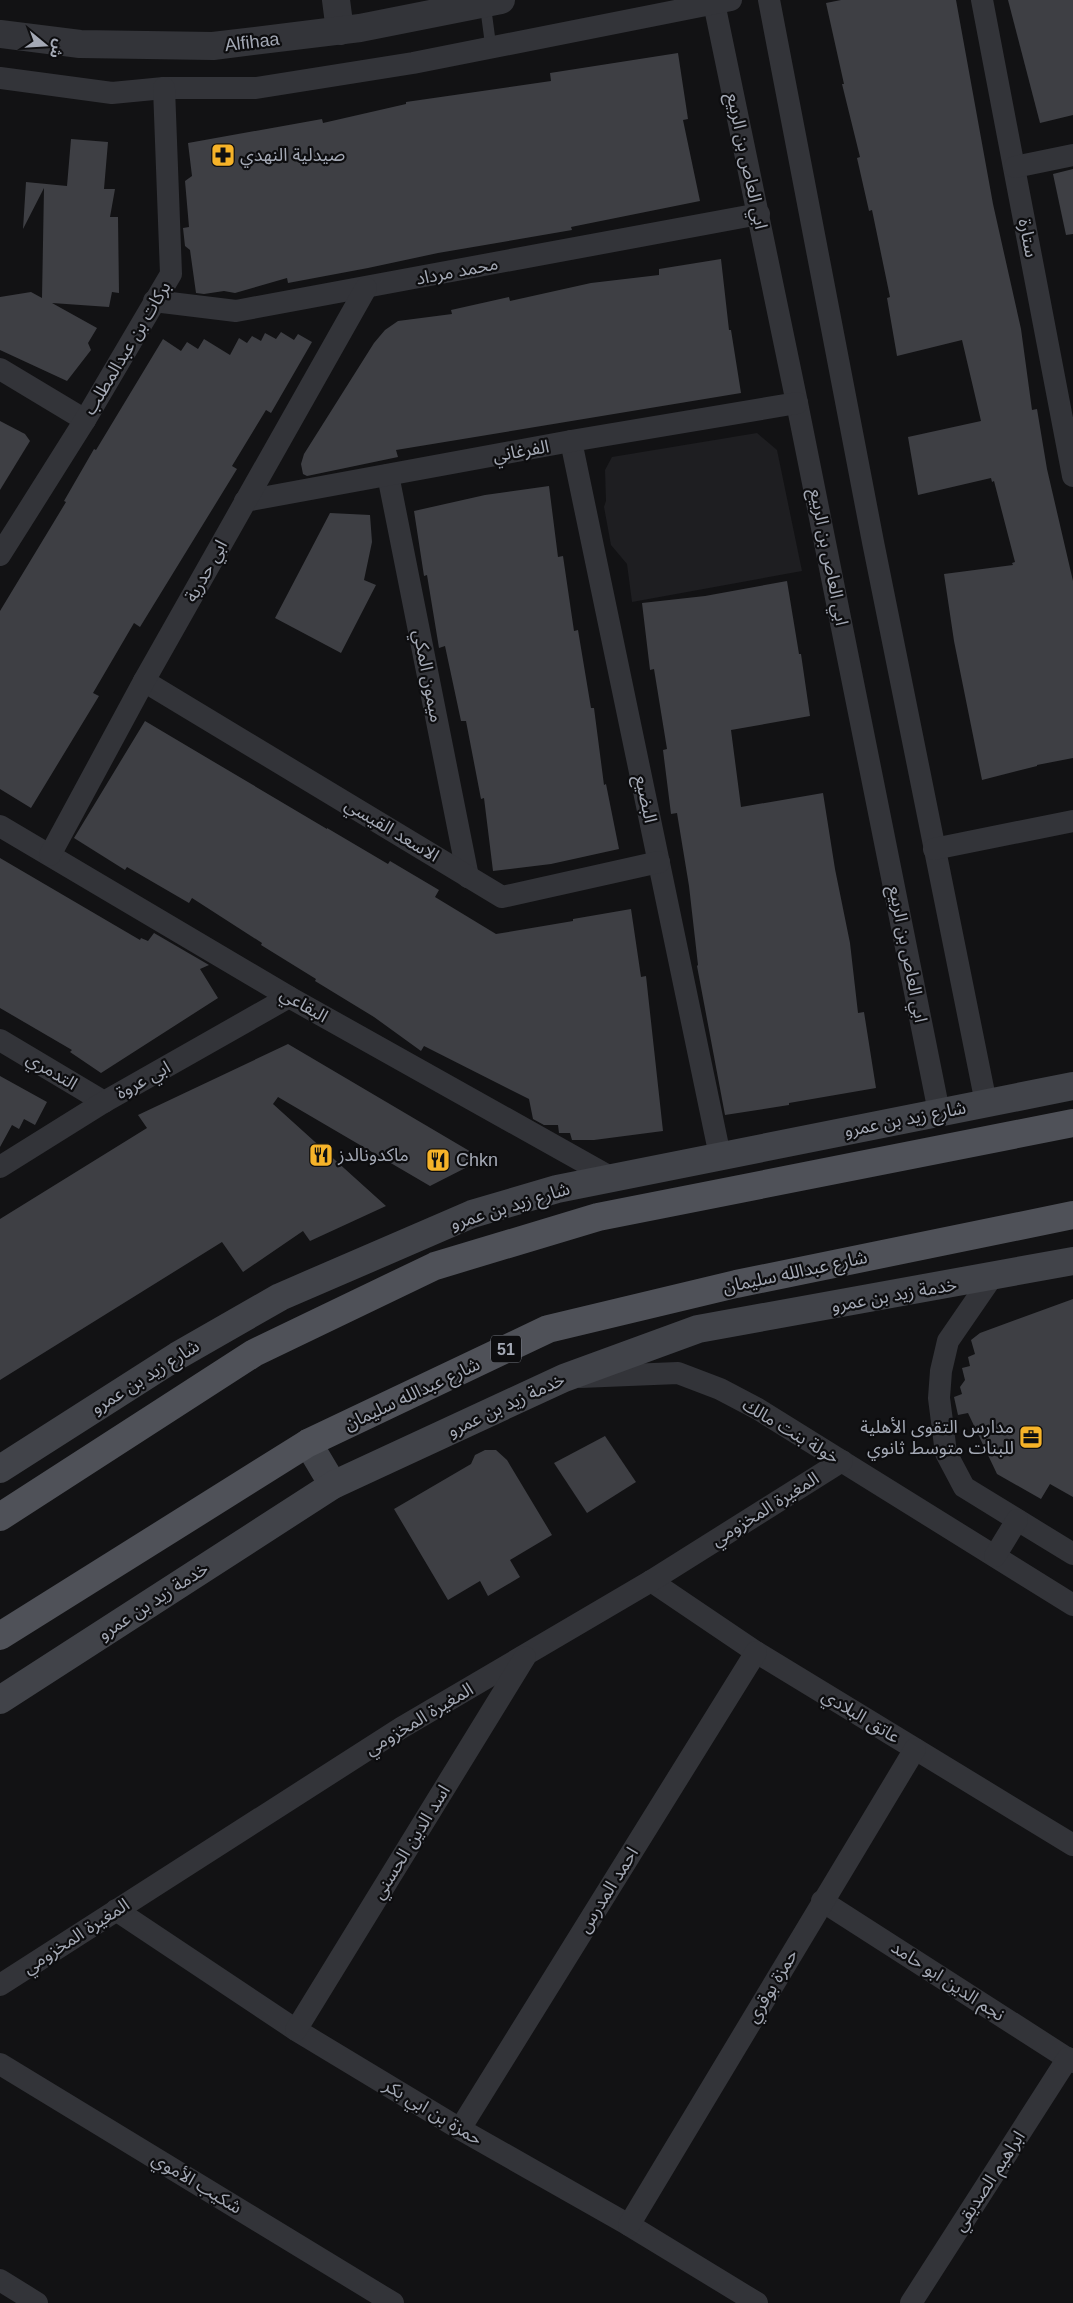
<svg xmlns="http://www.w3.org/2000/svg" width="1073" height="2303" viewBox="0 0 1073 2303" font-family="Helvetica,'Noto Sans Arabic',sans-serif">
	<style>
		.built { fill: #1e1e21 }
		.building { fill: #3e3f44 }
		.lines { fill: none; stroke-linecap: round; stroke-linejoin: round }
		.service { stroke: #333439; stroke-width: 11 }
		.minor { stroke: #333439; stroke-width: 22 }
		.tertiary { stroke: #333439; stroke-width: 28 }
		.secondary { stroke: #414349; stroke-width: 28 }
		.primary { stroke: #4f5158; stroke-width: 28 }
		.labels { text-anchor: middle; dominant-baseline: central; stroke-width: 4.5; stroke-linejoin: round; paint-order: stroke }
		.shield { fill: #0d0d0f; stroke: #777a83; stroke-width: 1 }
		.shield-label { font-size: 16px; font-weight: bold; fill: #a4a9b5 }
		.street-label { font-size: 18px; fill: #a4a9b5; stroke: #0d0d0f }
		.poi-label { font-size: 18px; fill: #a4a9b5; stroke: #0d0d0f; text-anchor: start }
	</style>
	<rect width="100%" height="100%" fill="#121214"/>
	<!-- built -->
	<polygon class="built" points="757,433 777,450 802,571 632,602 627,564 611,545 604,507 606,501 605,470 612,457"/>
	<!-- building -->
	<g class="building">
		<polygon points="841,0 956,0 993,204 1021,329 1032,410 1037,409 1047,469 1073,581 1073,758 1037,765 1037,766 982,780 954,641 944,574 1013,565 1012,563 1015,562 994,481 992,482 991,478 918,495 908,437 981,421 962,340 897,356 887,298 890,297 872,210 869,211 857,158 860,157 842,84 844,84 826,3"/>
		<polygon points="1008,0 1073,0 1073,115 1040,123"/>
		<polygon points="678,53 688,119 683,120 700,201 571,227 572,230 438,253 368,268 288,283 287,278 235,293 224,291 204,294 196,293 190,250 185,246 183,228 189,227 185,181 192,176 188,143 322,119 323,123 406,104 406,102 551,81 550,73"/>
		<polygon points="71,139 108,142 104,189 115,189 110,217 118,217 119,293 112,292 109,307 52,303 97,328 88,343 91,350 67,381 0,350 0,297 31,292 42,298 44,188 23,229 26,182 67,186"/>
		<polygon points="1073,169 1073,234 1066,235 1053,174"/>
		<polygon points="721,259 729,330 731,330 741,393 396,450 398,457 307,476 303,474 301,464 304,454 374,343 385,330 398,321 452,314 451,310 509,297 510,301 591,283 659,275 659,269"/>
		<polygon points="281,332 294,340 298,334 312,342 271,413 266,410 232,466 237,469 140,627 134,623 93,693 99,696 31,808 0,789 0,611 66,502 64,501 94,449 96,450 163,339 181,351 187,342 198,349 204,339 230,355 239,338 247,343 252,336 261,341 265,333 276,339"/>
		<polygon points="0,421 25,434 30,441 0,490"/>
		<polygon points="549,486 558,557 563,556 574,631 578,630 591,708 594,708 604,785 606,784 619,849 551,864 493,871 484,798 481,799 466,721 461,721 445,646 439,648 427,575 424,576 414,511 485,495"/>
		<polygon points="330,513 370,515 372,542 364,580 376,585 341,653 275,618"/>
		<polygon points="787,581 799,654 801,654 810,716 731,730 741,807 823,793 835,869 850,943 858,1013 864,1012 876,1088 789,1103 789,1105 725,1115 697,966 698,965 689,886 677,813 671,814 663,750 667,749 654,669 650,670 642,603 705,596"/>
		<polygon points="145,721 327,829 327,828 388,864 390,861 439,890 435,897 496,934 573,921 573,919 631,909 641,977 646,976 663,1131 594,1140 572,1140 570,1133 559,1133 558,1125 544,1125 533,1119 529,1099 424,1046 421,1051 374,1017 315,981 316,979 261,945 262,943 192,898 189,903 127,867 125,870 74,838"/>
		<polygon points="0,858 140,940 141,938 148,941 154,933 209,965 200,969 218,998 101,1073 70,1052 72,1050 0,1008"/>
		<polygon points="288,1044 483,1159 430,1186 278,1097 273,1104 386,1206 310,1241 303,1231 243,1272 222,1242 0,1380 0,1219 147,1128 138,1115"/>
		<polygon points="0,1076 47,1102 35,1125 24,1119 19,1129 12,1125 0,1147"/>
		<polygon points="1073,1299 1073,1497 1050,1484 1041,1499 997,1474 968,1413 958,1415 954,1397 962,1394 960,1387 965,1380 962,1368 970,1366 968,1357 975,1354 971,1340 980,1333"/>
		<polygon points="605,1436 636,1482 587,1513 554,1463"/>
		<polygon points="485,1450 496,1450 507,1460 552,1535 510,1560 520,1577 488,1596 480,1581 448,1600 394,1509 471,1464 475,1455"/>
	</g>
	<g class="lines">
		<!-- service -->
		<polyline class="service" points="485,3 491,48"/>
		<!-- minor -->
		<g class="minor">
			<polyline points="769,0 873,542 986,1103"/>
			<polyline points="982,0 1073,476"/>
			<polyline points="714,3 797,403 939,1112"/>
			<polyline points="0,78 112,93 164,88 256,88 413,63 731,0"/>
			<polyline points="1015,167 1073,155"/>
			<polyline points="154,301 236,311 759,214"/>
			<polyline points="0,369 85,420"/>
			<polyline points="571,441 720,1156"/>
			<polyline points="388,475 468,877"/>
			<polyline points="245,501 571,441 797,403"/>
			<polyline points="0,555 85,420 171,274 164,88"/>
			<polyline points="144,681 502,897 659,862"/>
			<polyline points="0,826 289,997 612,1178"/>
			<polyline points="934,849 1073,821"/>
			<polyline points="50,855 144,681 366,288"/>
			<polyline points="0,1040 104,1102"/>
			<polyline points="0,1167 104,1102 289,997"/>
			<polyline points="992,1277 948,1341 941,1371 939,1398 946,1453 964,1487 1073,1554"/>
			<polyline points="580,1377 678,1373 720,1389 758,1409 1073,1605"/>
			<polyline points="995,1556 1017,1520"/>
			<polyline points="651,1581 756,1652 1073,1845"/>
			<polyline points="822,1901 1073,2062"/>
			<polyline points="116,1910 296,2030 460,2129 629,2225 757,2303"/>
			<polyline points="0,1985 401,1728 651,1581 842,1461"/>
			<polyline points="296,2030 525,1657"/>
			<polyline points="0,2064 393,2303"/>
			<polyline points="460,2129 756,1652"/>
			<polyline points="629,2225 915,1749"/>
			<polyline points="0,2280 37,2303"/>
			<polyline points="911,2303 1068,2058"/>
		</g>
		<!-- tertiary -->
		<g class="tertiary">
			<polyline points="336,0 340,31"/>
			<polyline points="0,34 80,44 213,46 360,28 501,0"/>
		</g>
		<!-- secondary -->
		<g class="secondary">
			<polyline points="308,1443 333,1485"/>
			<polyline points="0,1469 177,1356 280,1297 472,1214 557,1189 1073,1086"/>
			<polyline points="0,1700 333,1485 564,1378 698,1329 1073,1261"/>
		</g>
		<!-- primary -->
		<g class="primary">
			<polyline points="0,1517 254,1353 435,1266 598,1217 1073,1123"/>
			<polyline points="0,1636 308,1443 548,1329 736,1284 1073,1215"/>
		</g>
	</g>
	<!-- icons -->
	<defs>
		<g id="pharmacy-square" transform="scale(1.25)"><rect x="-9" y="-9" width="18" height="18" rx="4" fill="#f6b329" stroke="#0d0d0f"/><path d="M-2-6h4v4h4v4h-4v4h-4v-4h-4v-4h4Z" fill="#111"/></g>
		<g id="restaurant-square" transform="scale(1.25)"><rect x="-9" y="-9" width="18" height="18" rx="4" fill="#f6b329" stroke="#0d0d0f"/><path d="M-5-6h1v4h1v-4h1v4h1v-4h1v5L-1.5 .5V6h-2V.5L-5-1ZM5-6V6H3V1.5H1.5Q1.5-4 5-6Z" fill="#111"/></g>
		<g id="office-square" transform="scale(1.25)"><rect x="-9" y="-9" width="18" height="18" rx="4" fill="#f6b329" stroke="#0d0d0f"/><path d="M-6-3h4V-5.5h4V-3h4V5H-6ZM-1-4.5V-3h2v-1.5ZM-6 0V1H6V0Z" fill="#111"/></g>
	</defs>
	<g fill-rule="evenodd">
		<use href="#pharmacy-square" x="223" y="155"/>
		<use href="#restaurant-square" x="321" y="1155"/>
		<use href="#restaurant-square" x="438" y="1160"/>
		<use href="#office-square" x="1031" y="1437"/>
	</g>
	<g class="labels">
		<!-- shield labels -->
		<rect class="shield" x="491" y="1335.5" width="30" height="27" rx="4"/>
		<g class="shield-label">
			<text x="506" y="1349">51</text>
		</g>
		<!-- street labels -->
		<g class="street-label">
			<text transform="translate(252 42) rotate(-7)">Alfihaa</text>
			<text transform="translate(747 161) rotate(78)">ابي العاص بن الربيع</text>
			<text transform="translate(1028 238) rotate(79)">ستارة</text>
			<text transform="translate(457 271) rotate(-11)">محمد مرداد</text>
			<text transform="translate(127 348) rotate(-59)">بركات بن عبدالمطلب</text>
			<text transform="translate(521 451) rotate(-10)">الفرغاني</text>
			<text transform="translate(829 557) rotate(79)">ابي العاص بن الربيع</text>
			<text transform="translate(206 571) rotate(-61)">ابي حدرية</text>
			<text transform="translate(428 676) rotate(79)">ميمون المكي</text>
			<text transform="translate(646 799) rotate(78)">البضيع</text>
			<text transform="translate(392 830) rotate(31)">الاسعد القيسي</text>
			<text transform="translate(908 954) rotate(79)">ابي العاص بن الربيع</text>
			<text transform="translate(304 1005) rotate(30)">البقاعي</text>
			<text transform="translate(52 1071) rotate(31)">التدمري</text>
			<text transform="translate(143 1080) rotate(-29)">ابي عروة</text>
			<text transform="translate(905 1119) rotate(-11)">شارع زيد بن عمرو</text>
			<text transform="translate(510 1206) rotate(-17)">شارع زيد بن عمرو</text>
			<text transform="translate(795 1272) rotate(-12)">شارع عبدالله سليمان</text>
			<text transform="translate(894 1295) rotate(-10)">خدمة زيد بن عمرو</text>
			<text transform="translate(145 1377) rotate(-32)">شارع زيد بن عمرو</text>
			<text transform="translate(412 1394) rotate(-25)">شارع عبدالله سليمان</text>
			<text transform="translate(506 1405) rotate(-25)">خدمة زيد بن عمرو</text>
			<text transform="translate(791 1431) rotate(31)">خولة بنت مالك</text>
			<text transform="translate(765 1509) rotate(-32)">المغيرة المخزومي</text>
			<text transform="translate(153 1601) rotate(-33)">خدمة زيد بن عمرو</text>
			<text transform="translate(861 1716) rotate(31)">عاتق البلادي</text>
			<text transform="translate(419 1719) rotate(-31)">المغيرة المخزومي</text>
			<text transform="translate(411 1842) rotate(-58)">اسد الدين الحسني</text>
			<text transform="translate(608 1890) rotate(-58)">احمد المدرس</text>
			<text transform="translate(76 1936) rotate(-33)">المغيرة المخزومي</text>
			<text transform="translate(948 1981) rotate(33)">نجم الدين ابو حامد</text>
			<text transform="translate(772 1986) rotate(-59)">حمزة بوقري</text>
			<text transform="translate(433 2112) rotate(31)">حمزة بن ابي بكر</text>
			<text transform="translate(989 2181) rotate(-57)">ابراهيم الصديقي</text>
			<text transform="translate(197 2183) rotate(31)">شكيب الأموي</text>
		</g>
		<!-- poi labels -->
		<g class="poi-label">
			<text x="240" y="155">صيدلية النهدي</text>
			<text x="338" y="1155">ماكدونالدز</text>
			<text x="456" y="1160">Chkn</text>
			<text x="1014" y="1427" text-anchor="end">مدارس التقوى الأهلية<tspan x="1014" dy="21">للبنات متوسط ثانوي</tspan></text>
		</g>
	</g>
	<!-- north arrow -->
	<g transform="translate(45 45) rotate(108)" stroke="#0d0d0f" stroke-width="4" paint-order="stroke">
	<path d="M0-4L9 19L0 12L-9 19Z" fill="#a4a9b5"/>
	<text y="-8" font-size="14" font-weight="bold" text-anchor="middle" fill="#a4a9b5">ش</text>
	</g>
</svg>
